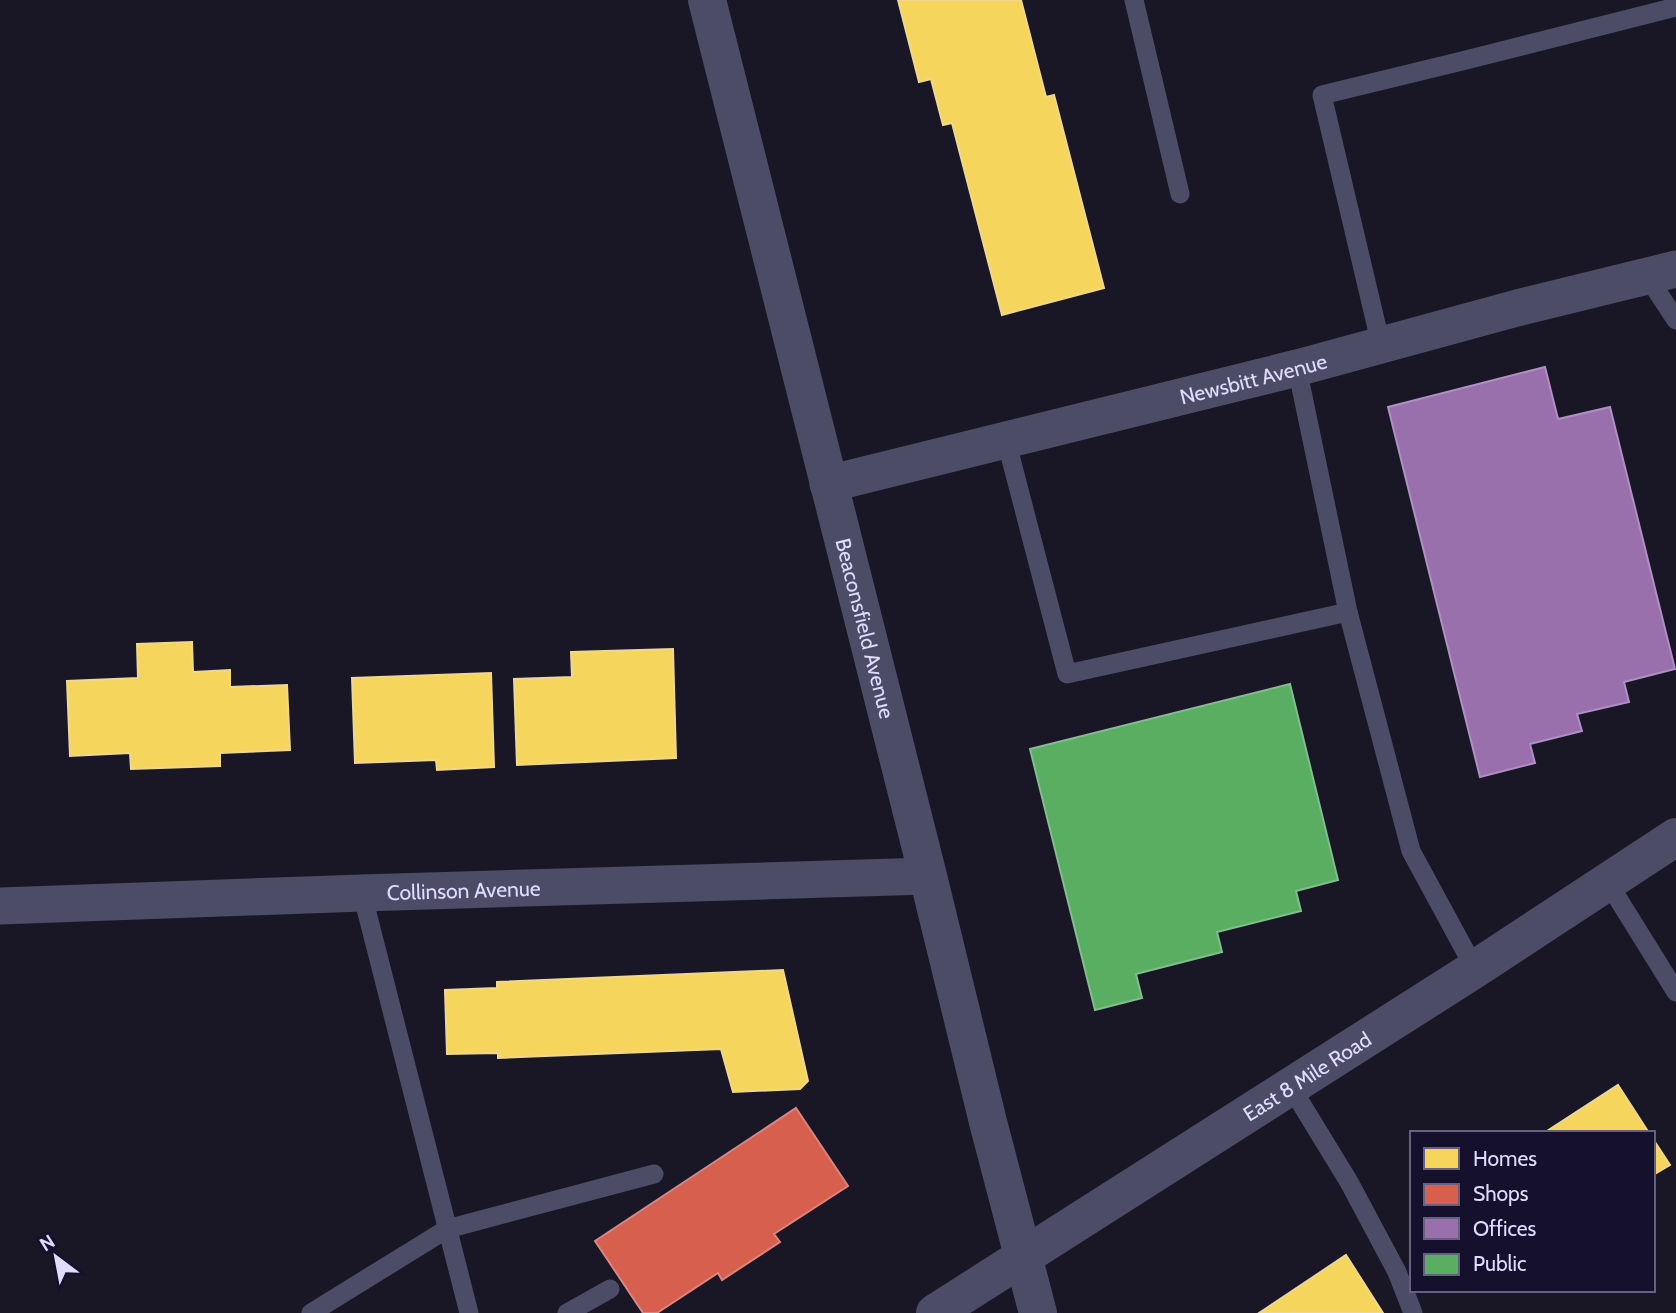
<svg xmlns="http://www.w3.org/2000/svg" width="1676" height="1313" viewBox="0 0 1676 1313" font-family="Cabin,sans-serif">
	<style>
		.homes { fill: #f6d55c; stroke: #efd78d; stroke-width: 2 }
		.shops { fill: #d6604d; stroke: #d98582; stroke-width: 2 }
		.offices { fill: #9970ab; stroke: #ae90c4; stroke-width: 2 }
		.public { fill: #5aae61; stroke: #82bc90; stroke-width: 2 }
		.lines { fill: none; stroke-linecap: round; stroke-linejoin: round }
		.service { stroke: #4d4c66; stroke-width: 19 }
		.minor { stroke: #4d4c66; stroke-width: 37 }
		.tertiary { stroke: #4d4c66; stroke-width: 38 }
		.labels { text-anchor: middle; dominant-baseline: central; stroke-width: 7; stroke-linejoin: round; paint-order: stroke }
		.street-label { font-size: 21px; fill: #e0dbff; stroke: #15102c }
	</style>
	<rect width="100%" height="100%" fill="#191626"/>
	<!-- homes -->
	<g class="homes">
		<polygon points="898,0 1021,0 1046,97 1054,95 1104,288 1002,315 952,123 943,125 931,79 919,82"/>
		<polygon points="192,642 193,672 230,670 230,687 287,685 290,750 220,753 220,766 131,769 130,753 70,756 67,681 138,678 137,644"/>
		<polygon points="673,649 676,758 517,765 514,679 572,677 571,652"/>
		<polygon points="491,673 494,767 437,770 436,760 355,763 352,678"/>
		<polygon points="783,970 808,1081 800,1089 733,1092 721,1049 498,1058 498,1053 447,1054 445,990 497,988 497,982"/>
		<polygon points="1618,1085 1649,1133 1544,1133"/>
		<polygon points="1653,1139 1670,1165 1653,1175"/>
		<polygon points="1346,1255 1383,1313 1259,1313"/>
	</g>
	<!-- shops -->
	<polygon class="shops" points="796,1108 848,1186 774,1234 780,1242 722,1280 718,1273 657,1313 643,1313 595,1241"/>
	<!-- offices -->
	<polygon class="offices" points="1545,367 1558,419 1610,407 1675,669 1624,682 1629,702 1577,714 1582,731 1530,744 1535,763 1480,777 1388,407"/>
	<!-- public -->
	<polygon class="public" points="1290,684 1338,880 1296,891 1301,911 1217,932 1222,952 1136,974 1142,998 1095,1010 1030,749"/>
	<g class="lines">
		<!-- service -->
		<g class="service">
			<polyline points="1134,0 1180,194"/>
			<polyline points="1647,276 1676,320"/>
			<polyline points="1381,345 1322,95 1462,61 1676,7"/>
			<polyline points="1006,440 1067,674 1348,612 1297,368"/>
			<polyline points="1348,612 1411,851 1475,969"/>
			<polyline points="1607,881 1676,992"/>
			<polyline points="362,893 469,1313"/>
			<polyline points="1291,1087 1349,1182 1397,1272 1413,1313"/>
			<polyline points="311,1313 447,1229 654,1174"/>
			<polyline points="567,1313 610,1289"/>
		</g>
		<!-- minor -->
		<g class="minor">
			<path id="s1" d="M828,484L1297,368L1517,308L1676,269"/>
			<path id="s2" d="M0,906L362,893L928,876"/>
		</g>
		<!-- tertiary -->
		<g class="tertiary">
			<path id="s3" d="M707,0L928,876L988,1122L1038,1313"/>
			<path id="s4" d="M935,1313L1475,969L1676,837"/>
		</g>
	</g>
	<g class="labels">
		<!-- street labels -->
		<g class="street-label">
			<text stroke="none"><textPath href="#s1" startOffset="438">Newsbitt Avenue</textPath></text>
			<text stroke="none"><textPath href="#s3" startOffset="648">Beaconsfield Avenue</textPath></text>
			<text stroke="none"><textPath href="#s2" startOffset="464">Collinson Avenue</textPath></text>
			<text stroke="none"><textPath href="#s4" startOffset="441">East 8 Mile Road</textPath></text>
		</g>
	</g>
	<!-- legend -->
	<rect x="1410" y="1131" width="245" height="161" fill="#15102c" stroke="#666180" stroke-width="2"/>
	<rect x="1424" y="1148" width="35" height="21" fill="#f6d55c" stroke="#666180" stroke-width="2"/>
	<text x="1473" y="1166" font-size="21" fill="#e0dbff">Homes</text>
	<rect x="1424" y="1184" width="35" height="21" fill="#d6604d" stroke="#666180" stroke-width="2"/>
	<text x="1473" y="1201" font-size="21" fill="#e0dbff">Shops</text>
	<rect x="1424" y="1218" width="35" height="21" fill="#9970ab" stroke="#666180" stroke-width="2"/>
	<text x="1473" y="1236" font-size="21" fill="#e0dbff">Offices</text>
	<rect x="1424" y="1254" width="35" height="21" fill="#5aae61" stroke="#666180" stroke-width="2"/>
	<text x="1473" y="1271" font-size="21" fill="#e0dbff">Public</text>
	<!-- north arrow -->
	<g transform="translate(56 1257) rotate(328)" stroke="#15102c" stroke-width="5" paint-order="stroke">
	<path d="M0-5L12 26L0 18L-12 26Z" fill="#e0dbff"/>
	<text y="-10" font-size="19" font-weight="bold" text-anchor="middle" fill="#e0dbff">N</text>
	</g>
</svg>
